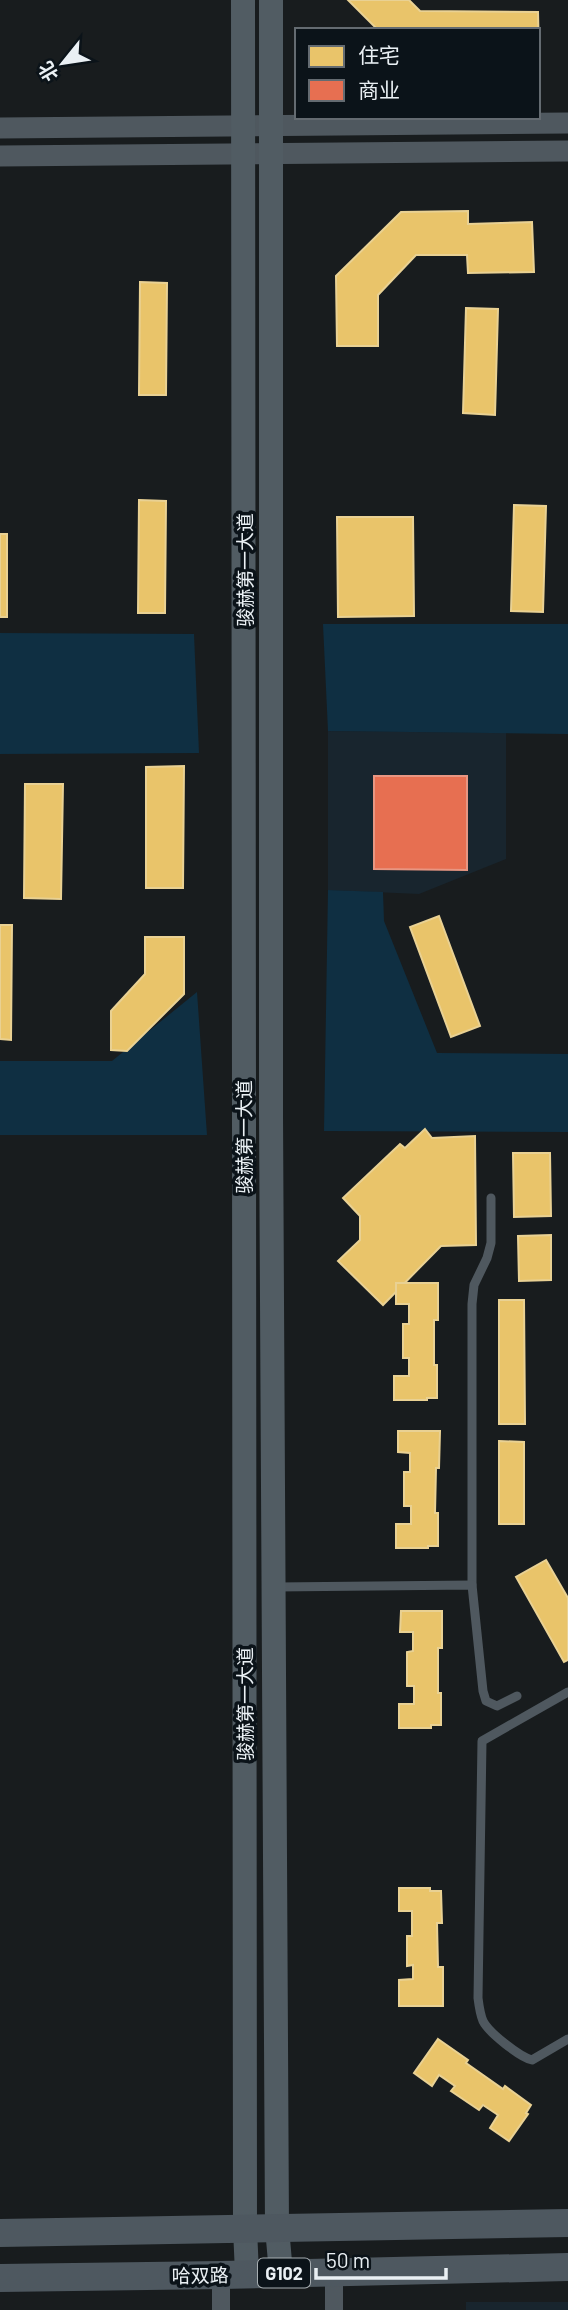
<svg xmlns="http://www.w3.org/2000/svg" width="568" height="2310" viewBox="0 0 568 2310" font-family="Barlow,'Noto Sans SC',sans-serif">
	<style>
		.built { fill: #18252e }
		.green { fill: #0f2f42 }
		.homes { fill: #e9c46a; stroke: #e9d193; stroke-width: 2 }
		.shops { fill: #e76f51; stroke: #e89682; stroke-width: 2 }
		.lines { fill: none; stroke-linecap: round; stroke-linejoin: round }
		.service { stroke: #4f585f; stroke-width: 9 }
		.minor { stroke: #4f585f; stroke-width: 18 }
		.tertiary { stroke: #4f585f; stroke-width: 21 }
		.secondary { stroke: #515c63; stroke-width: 24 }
		.trunk { stroke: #4e5860; stroke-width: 28 }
		.labels { text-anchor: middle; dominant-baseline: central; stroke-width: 7; stroke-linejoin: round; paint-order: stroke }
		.shield { fill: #0b1319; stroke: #a7aeb2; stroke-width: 2 }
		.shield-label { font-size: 18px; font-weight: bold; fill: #eaf0f4 }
		.street-label { font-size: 19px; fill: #eaf0f4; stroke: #0b1319 }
	</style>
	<rect width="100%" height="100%" fill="#181c1e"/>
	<!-- built -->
	<g class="built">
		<polygon points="328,731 506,733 506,859 419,894 328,890"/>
		<rect x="466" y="2302" width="102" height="8"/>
	</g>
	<!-- green -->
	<g class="green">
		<polygon points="323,624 568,624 568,734 328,731"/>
		<polygon points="0,633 194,634 199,753 0,754"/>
		<polygon points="328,890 383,892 384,921 437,1053 568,1054 568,1132 324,1131"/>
		<polygon points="197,992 207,1135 0,1135 0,1061 112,1061"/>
	</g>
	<!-- homes -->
	<g class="homes">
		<polygon points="348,0 409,0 420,11 538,12 539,55 538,30 378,30"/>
		<polygon points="468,211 468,224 532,222 534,272 468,273 467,255 416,255 378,295 378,346 337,346 336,276 401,212"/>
		<polygon points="140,282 167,283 166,395 139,395"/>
		<polygon points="466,308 498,309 495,415 463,413"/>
		<polygon points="139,500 166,501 165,613 138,613"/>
		<polygon points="514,505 546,506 543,612 511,611"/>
		<polygon points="337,517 413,517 414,616 338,617"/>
		<rect x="0" y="534" width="7" height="83"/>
		<polygon points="184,766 183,888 146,888 146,767"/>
		<polygon points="25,784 63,784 61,899 24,898"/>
		<polygon points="439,916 480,1026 451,1037 410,927"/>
		<polygon points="0,925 12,925 11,1040 0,1039"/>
		<polygon points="145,937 184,937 184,994 127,1051 111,1050 111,1011 145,974"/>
		<polygon points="425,1129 432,1138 475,1136 476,1245 441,1246 383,1305 338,1261 360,1240 360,1216 343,1198 400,1144 405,1148"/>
		<polygon points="513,1153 550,1153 551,1216 514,1217"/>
		<polygon points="551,1235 551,1280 519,1281 518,1236"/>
		<polygon points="396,1283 438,1283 438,1320 434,1320 434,1365 437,1365 437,1398 427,1398 427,1400 394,1400 394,1376 409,1376 409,1358 403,1358 403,1324 409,1324 409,1304 396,1304"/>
		<polygon points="499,1300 524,1300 525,1424 499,1424"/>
		<polygon points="398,1431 440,1431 439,1468 436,1468 435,1513 438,1513 438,1546 428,1546 428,1548 396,1548 396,1524 411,1524 411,1506 404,1506 404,1472 410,1472 410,1453 398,1452"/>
		<polygon points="499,1441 524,1442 524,1524 499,1524"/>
		<polygon points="546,1560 568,1598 568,1660 564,1662 516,1577"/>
		<polygon points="401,1611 442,1611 442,1648 438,1648 438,1693 441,1693 441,1725 431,1725 431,1728 399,1728 399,1704 414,1704 414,1686 407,1686 407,1652 413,1651 413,1632 400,1632"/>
		<polygon points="399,1888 430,1888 430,1891 441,1891 442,1923 437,1923 438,1967 443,1967 443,2006 399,2006 399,1980 413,1979 413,1965 407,1966 407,1936 412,1936 412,1911 399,1911"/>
		<polygon points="438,2039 468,2060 466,2063 503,2089 505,2086 531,2105 526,2113 528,2114 509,2141 490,2128 498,2115 483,2105 479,2110 451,2091 455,2086 439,2075 432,2086 414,2073"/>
	</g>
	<!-- shops -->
	<polygon class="shops" points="374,776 467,776 467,870 374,869"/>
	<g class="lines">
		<!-- service -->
		<g class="service">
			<polyline points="472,1585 472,1304 474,1285 487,1258 491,1243 491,1198"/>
			<polyline points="276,1587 472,1585 483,1691 486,1701 497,1706 517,1696"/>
			<path d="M568,1692L482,1741L478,1998C479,2006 480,2014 483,2021C489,2033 520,2057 532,2060L568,2039"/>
		</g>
		<!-- minor -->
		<g class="minor">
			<polyline points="334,2272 334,2310"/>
			<polyline points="221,2275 221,2310"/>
		</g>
		<!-- tertiary -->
		<g class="tertiary">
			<polyline points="0,128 568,123"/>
			<polyline points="0,156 568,151"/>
		</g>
		<!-- secondary -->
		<g class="secondary">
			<polyline points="243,0 245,2229 247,2273"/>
			<polyline points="271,0 271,1115 277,2228 281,2273"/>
		</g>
		<!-- trunk -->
		<g class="trunk">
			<polyline points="0,2233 568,2223"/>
			<polyline points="0,2278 221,2275 568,2267"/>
		</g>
	</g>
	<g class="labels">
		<!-- shield labels -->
		<rect class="shield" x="258" y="2258.5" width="52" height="29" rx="5"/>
		<g class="shield-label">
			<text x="284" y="2273">G102</text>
		</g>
		<!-- street labels -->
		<g class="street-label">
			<text transform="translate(244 570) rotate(-90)">骏赫第一大道</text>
			<text transform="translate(243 1137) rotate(-90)">骏赫第一大道</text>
			<text transform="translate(244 1704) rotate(-90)">骏赫第一大道</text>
			<text transform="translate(200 2275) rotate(-1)">哈双路</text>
		</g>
	</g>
	<!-- legend -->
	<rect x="295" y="28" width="245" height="91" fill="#0b1319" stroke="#646b71" stroke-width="2"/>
	<rect x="309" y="46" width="35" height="21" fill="#e9c46a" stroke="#646b71" stroke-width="2"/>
	<text x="358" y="63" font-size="21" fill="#eaf0f4">住宅</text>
	<rect x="309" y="80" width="35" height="21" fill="#e76f51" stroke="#646b71" stroke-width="2"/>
	<text x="358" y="98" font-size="21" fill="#eaf0f4">商业</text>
	<!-- north arrow -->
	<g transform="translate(63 63) rotate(240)" stroke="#0b1319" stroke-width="5" paint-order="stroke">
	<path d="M0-5L12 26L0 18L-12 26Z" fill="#eaf0f4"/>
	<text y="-10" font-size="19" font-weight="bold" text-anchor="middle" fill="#eaf0f4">北</text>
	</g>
	<!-- scale -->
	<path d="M316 2268v10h130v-10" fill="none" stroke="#eaf0f4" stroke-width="3.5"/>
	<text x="326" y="2268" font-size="21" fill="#eaf0f4" stroke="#0b1319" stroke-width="5" paint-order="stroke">50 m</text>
</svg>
